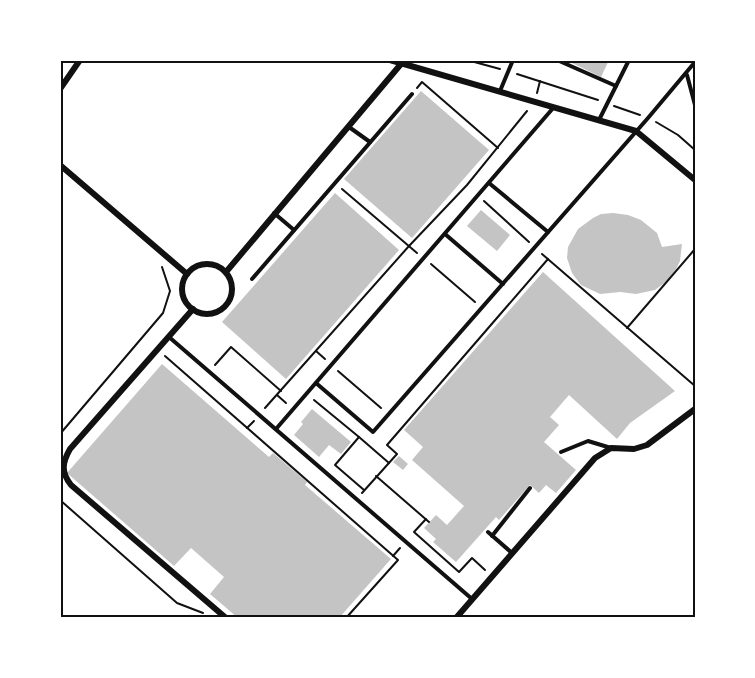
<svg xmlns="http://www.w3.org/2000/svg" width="755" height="678" viewBox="0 0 755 678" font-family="'Alegreya Sans',sans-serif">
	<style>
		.building { fill: #c4c4c4 }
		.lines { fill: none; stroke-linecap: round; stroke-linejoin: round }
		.path { stroke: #111; stroke-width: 2 }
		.service { stroke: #111; stroke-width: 4 }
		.minor { stroke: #111; stroke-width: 6 }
		.neatline { fill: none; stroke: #111; stroke-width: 2 }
	</style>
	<rect width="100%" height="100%" fill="#fff"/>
	<!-- building -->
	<g class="building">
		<polygon points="566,60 609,60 601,77"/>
		<polygon points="421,91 489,150 412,238 344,179"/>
		<polygon points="335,193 399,250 286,379 222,322"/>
		<polygon points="481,210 510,235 497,251 467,226"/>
		<polygon points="613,213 628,215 641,220 657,233 662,247 682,244 680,261 676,269 667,281 655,290 636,294 620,292 600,294 581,285 572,273 567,258 568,247 578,229 593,218 601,214"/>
		<polygon points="543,272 675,391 630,423 617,439 569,395 550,417 559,425 544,442 576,470 556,493 546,485 539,493 530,485 499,520 496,517 456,562 433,542 436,539 424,528 436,515 447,525 464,506 412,460 423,447 404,430"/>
		<polygon points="162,364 269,457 273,453 307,482 305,485 391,559 339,618 238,618 210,594 224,577 191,548 174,566 67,473"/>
		<polygon points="312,409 351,442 341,454 329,445 319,457 294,435 303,424 301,422"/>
		<polygon points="399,456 408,464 403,470 393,462"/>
	</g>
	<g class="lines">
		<!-- path -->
		<g class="path">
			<polyline points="467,60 500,69"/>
			<polyline points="517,74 598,100"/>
			<polyline points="417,88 422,82 498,148"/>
			<polyline points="537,93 540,81"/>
			<polyline points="614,106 640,115"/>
			<polyline points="656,122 678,135 695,150"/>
			<polyline points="342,189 417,253"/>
			<polyline points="484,201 529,242"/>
			<polyline points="542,254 695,386"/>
			<polyline points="431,264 475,302"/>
			<polyline points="627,328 695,249"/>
			<polyline points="316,351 325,359"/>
			<polyline points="165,356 398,560 346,618"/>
			<polyline points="215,365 231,347 281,391"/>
			<polyline points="338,371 381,408"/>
			<polyline points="277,395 286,403"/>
			<polyline points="314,400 359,437"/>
			<polyline points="265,408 409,246 467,185 527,111"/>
			<polyline points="247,428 254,421"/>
			<polyline points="60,434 163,313 170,291 162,267"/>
			<polyline points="376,476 429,522"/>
			<polyline points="364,490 335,465 359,437 389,463"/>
			<polyline points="362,493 397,454 387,445 548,259"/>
			<polyline points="60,500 177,603 203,613"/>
			<polyline points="426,519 414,532 459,572 472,558 485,570"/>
			<polyline points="393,556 400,548"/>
		</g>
		<!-- service -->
		<g class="service">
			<polyline points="557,60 616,86"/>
			<polyline points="687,75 695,105"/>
			<polyline points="500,91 513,60"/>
			<polyline points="599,120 629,60"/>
			<polyline points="349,127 370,142"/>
			<polyline points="489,183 548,232"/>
			<polyline points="274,213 294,230"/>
			<polyline points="445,234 503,284"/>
			<polyline points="252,279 412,94"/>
			<polyline points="169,337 472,599"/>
			<polyline points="316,383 373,432 648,118 695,62"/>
			<polyline points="276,429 554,107"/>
			<polyline points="561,452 588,441 611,448"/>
			<polyline points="488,532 512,553"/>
			<polyline points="492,536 530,488"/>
		</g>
		<!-- minor -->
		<g class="minor">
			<polyline points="390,60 636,131 695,180"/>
			<polyline points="60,89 80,60"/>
			<polyline points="60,165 187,274"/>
			<circle cx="207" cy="289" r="25"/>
			<polyline points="226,272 401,64"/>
			<path d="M193,309L70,449C62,463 61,472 71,485L226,618"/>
			<polyline points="456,618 595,458 611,448 634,449 647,445 695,409"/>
		</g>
	</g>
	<!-- border -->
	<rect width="755" height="678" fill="none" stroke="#ffffff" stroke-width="123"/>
	<rect x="62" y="62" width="632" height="554" class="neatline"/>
</svg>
